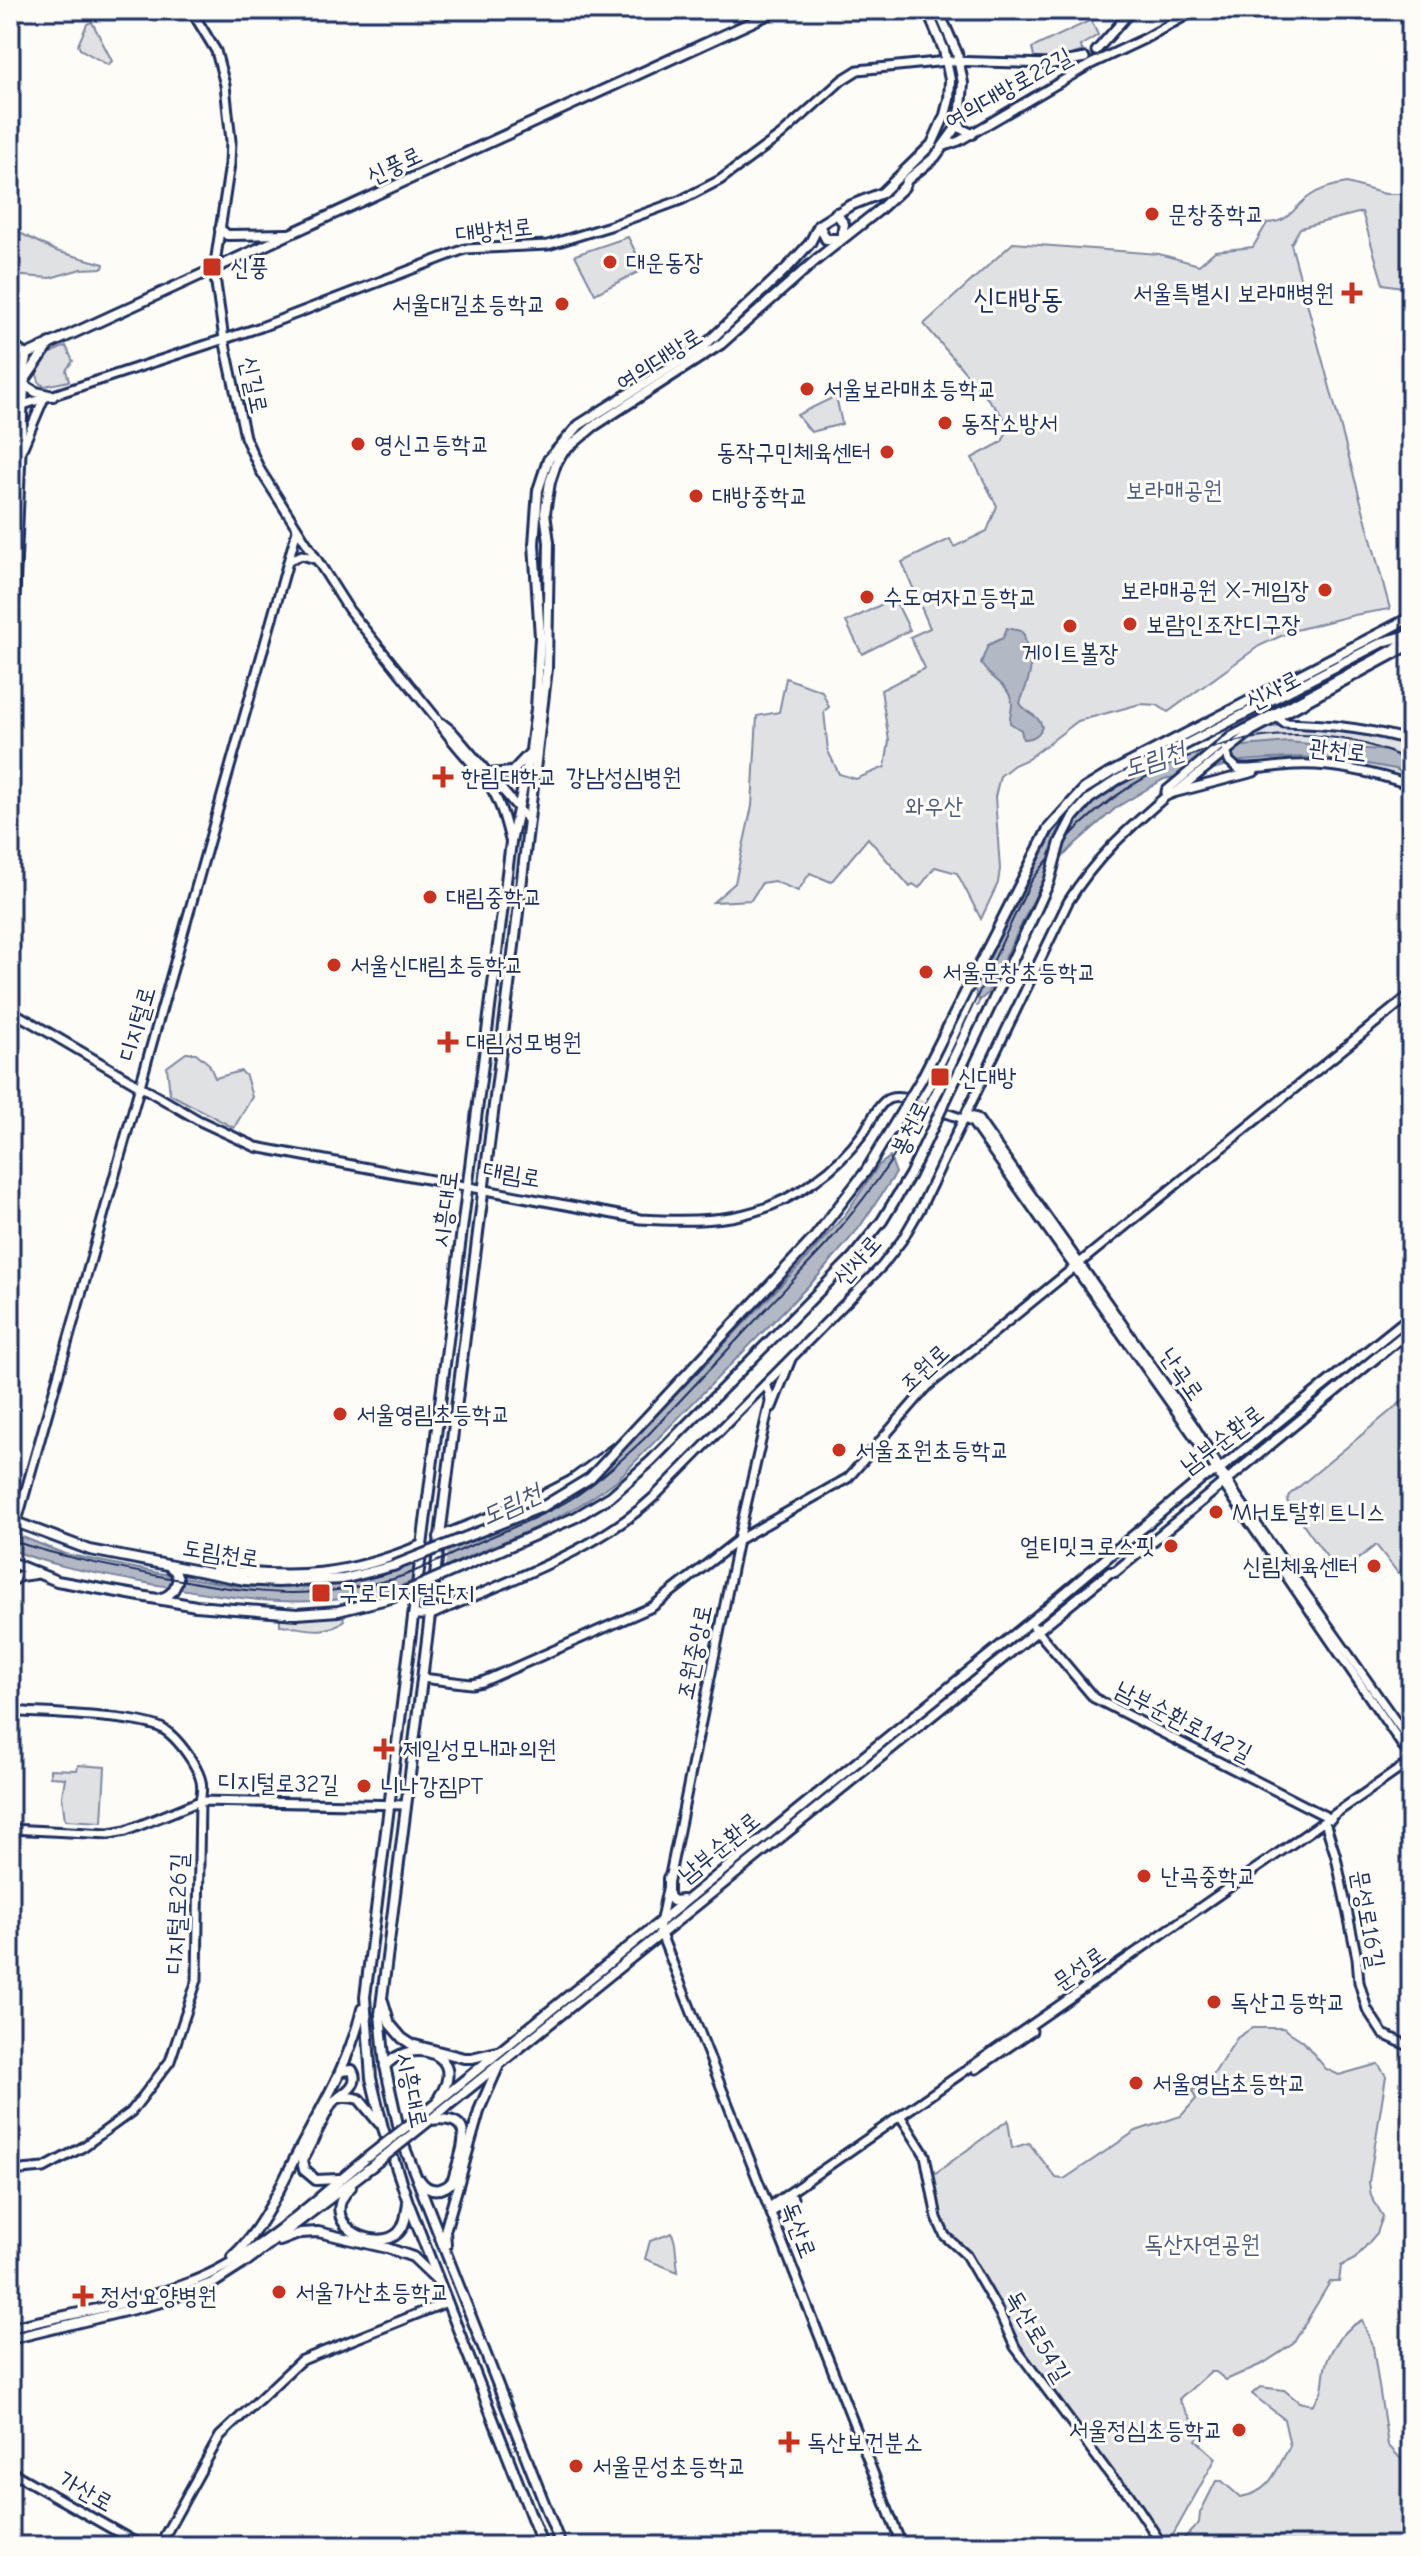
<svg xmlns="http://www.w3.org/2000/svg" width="1421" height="2556" viewBox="0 0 1421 2556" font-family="'Comic Neue','Poor Story',sans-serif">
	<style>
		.green { fill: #e0e1e3; stroke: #7e88a0; stroke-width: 2 }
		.water { fill: #b3b8c5; stroke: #76819c; stroke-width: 2 }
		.pier { fill: #fdfcf7 }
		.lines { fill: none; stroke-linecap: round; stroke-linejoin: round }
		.stream { stroke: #76819c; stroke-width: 2 }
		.secondary-tunnel { stroke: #d0d3d8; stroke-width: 7; stroke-dasharray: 7 3.5; stroke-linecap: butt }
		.secondary-casing { stroke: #1b2f5e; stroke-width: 13 }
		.primary-casing { stroke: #1b2f5e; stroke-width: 14 }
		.secondary { stroke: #fdfcf7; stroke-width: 7 }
		.primary { stroke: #fdfcf7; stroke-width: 8 }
		.rail { stroke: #1b2f5e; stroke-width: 2 }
		.primary-bridge-casing { stroke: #1b2f5e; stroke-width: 14; stroke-linecap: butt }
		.primary-bridge { stroke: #fdfcf7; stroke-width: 8 }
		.poi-dot { fill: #c8321e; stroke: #fdfcf7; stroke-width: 3 }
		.labels { text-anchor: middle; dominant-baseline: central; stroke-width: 6; stroke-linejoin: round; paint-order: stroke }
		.street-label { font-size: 24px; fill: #1b2f5e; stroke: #fdfcf7 }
		.poi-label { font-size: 24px; fill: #1b2f5e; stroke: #fdfcf7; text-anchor: start }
		.park-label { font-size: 24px; fill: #4c5c7f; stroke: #fdfcf7 }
		.water-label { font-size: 26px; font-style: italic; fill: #49587d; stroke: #fdfcf7 }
		.quarter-label { font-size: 28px; fill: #1b2f5e; stroke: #fdfcf7 }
	</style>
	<rect width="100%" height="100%" fill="#fdfcf7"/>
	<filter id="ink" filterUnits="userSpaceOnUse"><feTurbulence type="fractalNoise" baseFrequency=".0125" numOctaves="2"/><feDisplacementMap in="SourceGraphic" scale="16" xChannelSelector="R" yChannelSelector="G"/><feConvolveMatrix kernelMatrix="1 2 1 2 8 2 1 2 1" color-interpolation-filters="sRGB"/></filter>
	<g filter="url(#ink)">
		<!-- green -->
		<g class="green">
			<polygon points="1091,20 1098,35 1080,46 1083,51 1057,60 1035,61 1032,48"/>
			<polygon points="92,22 112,61 108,65 80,49 78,45 87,24"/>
			<path d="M1347,183L1385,194H1403L1411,249V293L1402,287L1383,284L1362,212L1300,228L1291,244L1390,609L1354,615L1292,631L1259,646L1168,712L1157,705L1140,704L1078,721L1028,759L1014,765L1000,776L995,797L1000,869L998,883L981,919L957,873L935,867L919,888L913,884L910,887L868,838L831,882L810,873L798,891L774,881L762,883L751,900L713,902L735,883L752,806L757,716L779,712L786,678L822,691L829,707L824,711L828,751L839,774L856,779L885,767L889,741L881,690L925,668L910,637L930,628L902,562L950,539L954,547L987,531L997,506L972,458L1002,442L1010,425L924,324L1013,243L1159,254L1199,265L1215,251L1253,247L1267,223C1291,222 1292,208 1310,196C1321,188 1334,185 1347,183Z"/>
			<polygon points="10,228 56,251 104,264 103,268 81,269 50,278 10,275"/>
			<polygon points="628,237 644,269 595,294 575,255"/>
			<path d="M66,346L73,361L66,370L69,381L45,386L40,384L36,372C43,356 51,352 66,346Z"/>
			<polygon points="836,396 842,424 811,432 797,415"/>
			<polygon points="894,598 910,630 862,654 846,622"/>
			<polygon points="1327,726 1371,734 1411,746 1411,783 1298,763 1242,774 1240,733 1252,727"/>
			<polygon points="186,1053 196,1053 209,1064 215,1078 241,1071 246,1076 252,1097 234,1128 170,1094 167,1067"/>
			<polygon points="1411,1394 1411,1567 1398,1573 1376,1545 1339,1574 1287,1501 1289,1495"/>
			<path d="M342,1614L344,1620C326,1637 301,1627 280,1625V1617Z"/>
			<polygon points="78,1765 105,1767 102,1822 65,1820 62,1796 65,1778 50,1777 50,1769 77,1770"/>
			<polygon points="1252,2028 1283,2028 1303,2041 1326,2069 1339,2075 1378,2064 1386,2076 1369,2182 1371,2196 1383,2216 1377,2233 1355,2259 1341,2266 1339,2282 1330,2282 1293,2344 1264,2363 1226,2380 1216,2372 1210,2372 1179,2400 1193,2422 1193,2427 1200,2435 1196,2440 1216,2458 1168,2544 1132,2494 1072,2422 1017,2343 966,2252 941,2222 933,2175 1008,2120 1012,2148 1029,2143 1056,2178 1064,2179 1136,2131 1181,2116 1196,2099 1192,2090 1206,2086 1237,2038"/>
			<polygon points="672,2233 675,2243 678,2272 645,2259 650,2241"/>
			<path d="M1362,2320L1373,2347L1388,2445L1411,2470V2546H1176L1199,2523L1200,2513L1216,2481H1222L1240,2497C1271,2493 1276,2470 1290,2446L1284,2419L1252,2394L1260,2387L1284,2390L1299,2402L1312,2405C1327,2390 1321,2382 1326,2364C1333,2345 1345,2329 1362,2320Z"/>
		</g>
		<!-- water -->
		<g class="water">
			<path d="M1007,628L1021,631L1024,635C1033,674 1033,667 1020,703C1026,714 1039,714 1042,727C1039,736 1032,739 1023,739L1021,730L1010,723C1009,717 1012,711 1012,704C1010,683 987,678 981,663L988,645L1003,638Z"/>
			<polygon points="1288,742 1389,751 1411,767 1411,776 1395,769 1357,762 1301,757 1241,761 1199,773 1164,779 1117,807 1075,844 1057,863 1039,889 987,994 979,1001 974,988 1053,833 1075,805 1144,767 1165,760 1244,746"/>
			<path d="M890,1157L896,1173L859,1228L819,1275L617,1480C577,1511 534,1529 488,1548C455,1562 422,1580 387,1590C306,1613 227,1597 146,1583C100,1574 53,1567 10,1549V1532L65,1554L159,1573L238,1586L311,1588L345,1584L385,1574L545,1509L606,1468L804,1261L844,1216L879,1165Z"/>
		</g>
		<!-- pier -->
		<polygon class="pier" points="801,1259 607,1468 608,1470 579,1493 532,1519 530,1515 447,1549 445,1568 588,1504 624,1478 589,1506 571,1516 390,1593 348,1602 311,1606 276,1606 241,1603 292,1606 345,1602 377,1595 413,1582 416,1562 384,1574 339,1584 281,1588 244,1586 244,1582 369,1575 544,1505 603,1466"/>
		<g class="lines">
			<!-- stream -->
			<polyline class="stream" points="977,1006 980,999"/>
			<!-- secondary-tunnel -->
			<polyline class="secondary-tunnel" points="906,1099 944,1112"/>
			<!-- secondary casing -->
			<g class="secondary-casing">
				<g id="secondary">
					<path d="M191,10L216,51L225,85L231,141L230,164L214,270L224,339L245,437L260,470L349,610L437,719C451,743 471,760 487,782C500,800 505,820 510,840"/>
					<polyline points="1096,51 1132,10"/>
					<polyline points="945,146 959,141 1091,64 1144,39 1196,10"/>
					<polyline points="10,343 26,355"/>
					<polyline points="23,447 44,398"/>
					<polyline points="289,560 302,555 315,559"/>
					<polyline points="10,632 15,594 23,405 261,327 465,249 548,245 610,226 681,200 720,180 781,135 842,80 858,70 947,61 1052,64 1085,58"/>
					<path d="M1277,717L1284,723C1328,724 1369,728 1411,741"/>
					<polyline points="442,723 452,731 528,820"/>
					<path d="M1226,750L1229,761L1238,769C1257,770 1275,766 1294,765C1332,763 1375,773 1411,785"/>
					<polyline points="1177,792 1254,772"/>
					<polyline points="1166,796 1166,791 1232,736 1394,649 1411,635"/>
					<path d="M10,1010L200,1121L256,1147L640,1219C707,1223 760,1222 816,1180C835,1167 851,1150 864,1132C870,1123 876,1108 885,1101C890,1097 896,1097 903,1098"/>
					<polyline points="946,1113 972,1122 1208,1456 1223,1482"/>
					<polyline points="967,1115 977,1118 1194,1426 1236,1495 1411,1743"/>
					<polyline points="765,1385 769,1392 770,1402 738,1540 659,1929 902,2546"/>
					<polyline points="772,1407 791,1359"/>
					<polyline points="1222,1482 1411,1758"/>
					<polyline points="10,1546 297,530"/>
					<path d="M413,1615H431C507,1580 593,1554 655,1496L882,1266L902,1240L920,1209L1068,902C1096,857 1127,830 1166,796L1176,792L1252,731L1411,645"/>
					<polyline points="1034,1627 1094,1698 1331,1819"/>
					<polyline points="422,1678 471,1684 482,1682 652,1607 738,1540 848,1478 928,1386 1411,994"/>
					<path d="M10,1711C43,1714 138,1715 163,1729C175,1736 185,1750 192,1761C201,1776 204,1785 200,1801L197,1980L170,2061L131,2112L83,2147L44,2168L10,2171"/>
					<polyline points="1326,1825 1336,1857 1357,1958 1359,1982 1367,2009 1383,2034 1411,2047"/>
					<polyline points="10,1829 109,1834 126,1831 200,1801 406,1805"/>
					<polyline points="976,2069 1032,2031"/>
					<polyline points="903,2120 925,2155 937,2218 945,2236 966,2255 1000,2314 1015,2347 1113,2479 1128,2493 1163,2546"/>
					<polyline points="769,2207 1411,1761"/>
					<polyline points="772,2212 793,2198"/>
					<polyline points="10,2471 142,2546"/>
					<polyline points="159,2546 220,2436 300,2361 447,2302"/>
				</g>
			</g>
			<!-- primary casing -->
			<g class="primary-casing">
				<g id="primary">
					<polyline points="957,121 962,129 972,134"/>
					<polyline points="836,213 844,224 841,239"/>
					<polyline points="819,225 826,239 840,239"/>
					<polyline points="220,229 227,235 288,234"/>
					<polyline points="24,381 50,343"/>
					<polyline points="24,385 36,392 53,396"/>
					<polyline points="10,408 23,405 26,355 778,10"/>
					<polyline points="10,414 22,426"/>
					<polyline points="1110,773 1411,617"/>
					<polyline points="488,774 512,772 529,754"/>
					<polyline points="1117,780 1383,642 1411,634"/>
					<polyline points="10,1520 90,1550 245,1580 277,1582 343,1579 393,1566"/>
					<polyline points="439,1537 534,1500 571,1481 614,1449"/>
					<polyline points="10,1562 57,1581 196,1606 297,1614 338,1611 391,1598"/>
					<path d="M216,1569C294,1580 348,1576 422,1545"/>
					<polyline points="10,1582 20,1576 35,1574"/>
					<path d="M158,1599C171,1596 175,1590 178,1578L175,1571L170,1567"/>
					<polyline points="668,1878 668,1896 673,1901 682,1900"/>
					<polyline points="383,2001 390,2024 402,2038 411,2044 464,2058 472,2058 497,2052"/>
					<path d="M385,2066C413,2036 469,2054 439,2097"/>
					<path d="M339,2097C348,2091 360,2082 352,2070L341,2071"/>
					<polyline points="425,2112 1030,1622 1201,1479 1221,1468 1411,1316"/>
					<polyline points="430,2120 1110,1572 1115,1572 1411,1329"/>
					<path d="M339,2179L316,2180L304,2170L302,2161L331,2104C338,2095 348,2096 359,2099L379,2123"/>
					<path d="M420,2180C428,2193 445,2192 453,2180C461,2150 480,2114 431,2120"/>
					<path d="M351,2187C314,2222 375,2254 398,2233C406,2225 406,2213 408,2203"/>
					<polyline points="280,2241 301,2233 318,2232 387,2248 413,2257 437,2280"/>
					<polyline points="446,2245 445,2231 480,2108 498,2067"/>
					<path d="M232,2257C262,2230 279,2189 297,2154C322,2107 350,2061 362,2009"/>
					<path d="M10,2328C73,2313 160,2300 216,2271C272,2242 320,2196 368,2157"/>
					<polyline points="10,2339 162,2302 215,2282 243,2264 371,2167"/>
					<polyline points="543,2546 408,2202 383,2128 371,2078 365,1997 511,842 531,750 536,709 540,637 534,544 538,490 548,460 579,425 704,346 789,266 810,243 819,225 849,206 882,193 932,144 945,115 949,99 950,80 944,50 927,10"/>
					<polyline points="561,2546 401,2138 385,2066 380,2014 514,946 547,669 549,542 545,513 550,482 556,464 562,453 594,426 721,344 816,260 879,210 904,187 907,180 935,157 956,128 961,109 963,83 957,53 938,10"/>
				</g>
			</g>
			<!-- secondary -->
			<use href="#secondary" class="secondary"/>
			<!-- primary -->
			<use href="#primary" class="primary"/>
			<!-- rail -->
			<path class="rail" d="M10,1540C61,1557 111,1567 164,1577C250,1593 305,1602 393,1579C421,1571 450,1554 477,1543C508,1529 542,1517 571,1499C598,1482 623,1459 646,1437L827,1244C861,1203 895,1160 920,1113C961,1038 993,957 1032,880C1106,780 1225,715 1353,741C1372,745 1392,753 1411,760"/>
			<!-- primary-bridge casing -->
			<g class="primary-bridge-casing">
				<g id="primary-bridge">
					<polyline points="393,1566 544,1506 590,1478 815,1237 866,1171 922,1078 1048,829 1084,789 1110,773"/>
					<polyline points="391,1598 576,1517 611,1496 651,1461 853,1257 882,1221 910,1175 1032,919 1049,882 1060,842 1073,817 1089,799 1117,780"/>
					<polyline points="368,2157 425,2112"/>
					<polyline points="371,2167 430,2120"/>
				</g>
			</g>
			<!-- primary-bridge -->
			<use href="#primary-bridge" class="primary-bridge"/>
		</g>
	</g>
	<!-- markers -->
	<g class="poi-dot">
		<circle cx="1152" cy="214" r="8"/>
		<circle cx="610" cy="262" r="8"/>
		<rect x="202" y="257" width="20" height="20" rx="4"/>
		<path d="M1348 281h8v8h8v8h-8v8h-8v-8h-8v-8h8z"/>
		<circle cx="562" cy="304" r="8"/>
		<circle cx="807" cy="389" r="8"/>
		<circle cx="945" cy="423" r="8"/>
		<circle cx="358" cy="444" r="8"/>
		<circle cx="887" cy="452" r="8"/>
		<circle cx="696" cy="496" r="8"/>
		<circle cx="1325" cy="590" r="8"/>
		<circle cx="867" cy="597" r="8"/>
		<circle cx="1130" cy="624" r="8"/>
		<circle cx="1070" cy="626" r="8"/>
		<path d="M439 765h8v8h8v8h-8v8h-8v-8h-8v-8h8z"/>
		<circle cx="430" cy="897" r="8"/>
		<circle cx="334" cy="965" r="8"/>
		<circle cx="926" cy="972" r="8"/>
		<path d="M444 1030h8v8h8v8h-8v8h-8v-8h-8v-8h8z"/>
		<rect x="930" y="1067" width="20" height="20" rx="4"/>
		<circle cx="340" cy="1414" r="8"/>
		<circle cx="839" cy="1450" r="8"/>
		<circle cx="1216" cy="1512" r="8"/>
		<circle cx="1171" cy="1546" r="8"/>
		<circle cx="1374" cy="1566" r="8"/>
		<rect x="311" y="1583" width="20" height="20" rx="4"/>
		<path d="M380 1737h8v8h8v8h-8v8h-8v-8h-8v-8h8z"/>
		<circle cx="364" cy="1786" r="8"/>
		<circle cx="1144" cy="1876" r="8"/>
		<circle cx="1214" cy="2002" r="8"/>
		<circle cx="1136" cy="2083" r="8"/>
		<circle cx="279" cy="2292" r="8"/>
		<path d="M79 2284h8v8h8v8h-8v8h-8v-8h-8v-8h8z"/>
		<circle cx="1239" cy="2430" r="8"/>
		<path d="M785 2430h8v8h8v8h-8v8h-8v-8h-8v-8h8z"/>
		<circle cx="576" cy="2466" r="8"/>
	</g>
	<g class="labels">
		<!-- street labels -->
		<g class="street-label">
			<text transform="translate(1008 88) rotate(-29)">여의대방로22길</text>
			<text transform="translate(394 165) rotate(-25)">신풍로</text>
			<text transform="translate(494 230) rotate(-6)">대방천로</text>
			<text transform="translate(659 359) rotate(-32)">여의대방로</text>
			<text transform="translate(254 385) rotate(78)">신길로</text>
			<text transform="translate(1273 690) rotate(-28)">신사로</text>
			<text transform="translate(1338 750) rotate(7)">관천로</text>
			<text transform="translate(137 1024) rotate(-74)">디지털로</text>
			<text transform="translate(910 1128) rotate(-64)">봉천로</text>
			<text transform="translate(512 1174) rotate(10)">대림로</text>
			<text transform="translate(445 1209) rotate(-83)">시흥대로</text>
			<text transform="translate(857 1260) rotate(-48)">신사로</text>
			<text transform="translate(924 1368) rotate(-43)">조원로</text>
			<text transform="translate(1182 1374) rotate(55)">난곡로</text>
			<text transform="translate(1222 1439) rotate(-37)">남부순환로</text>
			<text transform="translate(221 1553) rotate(9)">도림천로</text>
			<text transform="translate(694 1652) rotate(-78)">조원중앙로</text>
			<text transform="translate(1184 1721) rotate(27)">남부순환로142길</text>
			<text transform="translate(278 1783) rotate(1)">디지털로32길</text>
			<text transform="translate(719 1847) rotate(-39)">남부순환로</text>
			<text transform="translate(177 1914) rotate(-88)">디지털로26길</text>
			<text transform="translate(1368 1919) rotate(80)">문성로16길</text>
			<text transform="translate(1079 1968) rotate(-35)">문성로</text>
			<text transform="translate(412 2090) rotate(78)">시흥대로</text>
			<text transform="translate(799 2230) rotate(69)">독산로</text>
			<text transform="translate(1038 2336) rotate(59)">독산로54길</text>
			<text transform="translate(86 2491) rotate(29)">가산로</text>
		</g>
		<!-- poi labels -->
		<g class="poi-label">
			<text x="1168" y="214">문창중학교</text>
			<text x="626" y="262">대운동장</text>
			<text x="230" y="267">신풍</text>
			<text x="1334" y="293" text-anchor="end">서울특별시 보라매병원</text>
			<text x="546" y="304" text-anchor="end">서울대길초등학교</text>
			<text x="823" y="389">서울보라매초등학교</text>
			<text x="961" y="423">동작소방서</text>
			<text x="374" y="444">영신고등학교</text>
			<text x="871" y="452" text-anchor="end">동작구민체육센터</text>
			<text x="712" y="496">대방중학교</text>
			<text x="1309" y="590" text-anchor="end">보라매공원 X-게임장</text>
			<text x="883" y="597">수도여자고등학교</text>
			<text x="1146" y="624">보람인조잔디구장</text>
			<text x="1070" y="653" text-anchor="middle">게이트볼장</text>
			<text x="461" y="777">한림대학교 강남성심병원</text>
			<text x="446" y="897">대림중학교</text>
			<text x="350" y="965">서울신대림초등학교</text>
			<text x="942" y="972">서울문창초등학교</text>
			<text x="466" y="1042">대림성모병원</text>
			<text x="958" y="1077">신대방</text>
			<text x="356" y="1414">서울영림초등학교</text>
			<text x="855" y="1450">서울조원초등학교</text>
			<text x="1232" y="1512">MH토탈휘트니스</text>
			<text x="1155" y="1546" text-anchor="end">얼티밋크로스핏</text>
			<text x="1358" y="1566" text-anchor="end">신림체육센터</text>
			<text x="339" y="1593">구로디지털단지</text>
			<text x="402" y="1749">제일성모내과의원</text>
			<text x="380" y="1786">니나강짐PT</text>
			<text x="1160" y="1876">난곡중학교</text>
			<text x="1230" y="2002">독산고등학교</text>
			<text x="1152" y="2083">서울영남초등학교</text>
			<text x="295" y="2292">서울가산초등학교</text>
			<text x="101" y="2296">정성요양병원</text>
			<text x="1223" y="2430" text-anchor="end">서울정심초등학교</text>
			<text x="807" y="2442">독산보건분소</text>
			<text x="592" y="2466">서울문성초등학교</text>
		</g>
		<!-- park labels -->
		<g class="park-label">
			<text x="1174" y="490">보라매공원</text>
			<text x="934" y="806">와우산</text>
			<text x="1202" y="2244">독산자연공원</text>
		</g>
		<!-- water labels -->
		<g class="water-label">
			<text transform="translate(1154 760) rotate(-18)">도림천</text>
			<text transform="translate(511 1505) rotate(-25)">도림천</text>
		</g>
		<!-- quarter labels -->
		<g class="quarter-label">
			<text x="1018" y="299">신대방동</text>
		</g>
	</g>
	<!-- margin -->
	<rect width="1421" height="2556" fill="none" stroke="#fdfcf7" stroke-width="40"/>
	<rect x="20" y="20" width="1381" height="2516" fill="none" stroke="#1b2f5e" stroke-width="3" filter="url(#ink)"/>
</svg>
